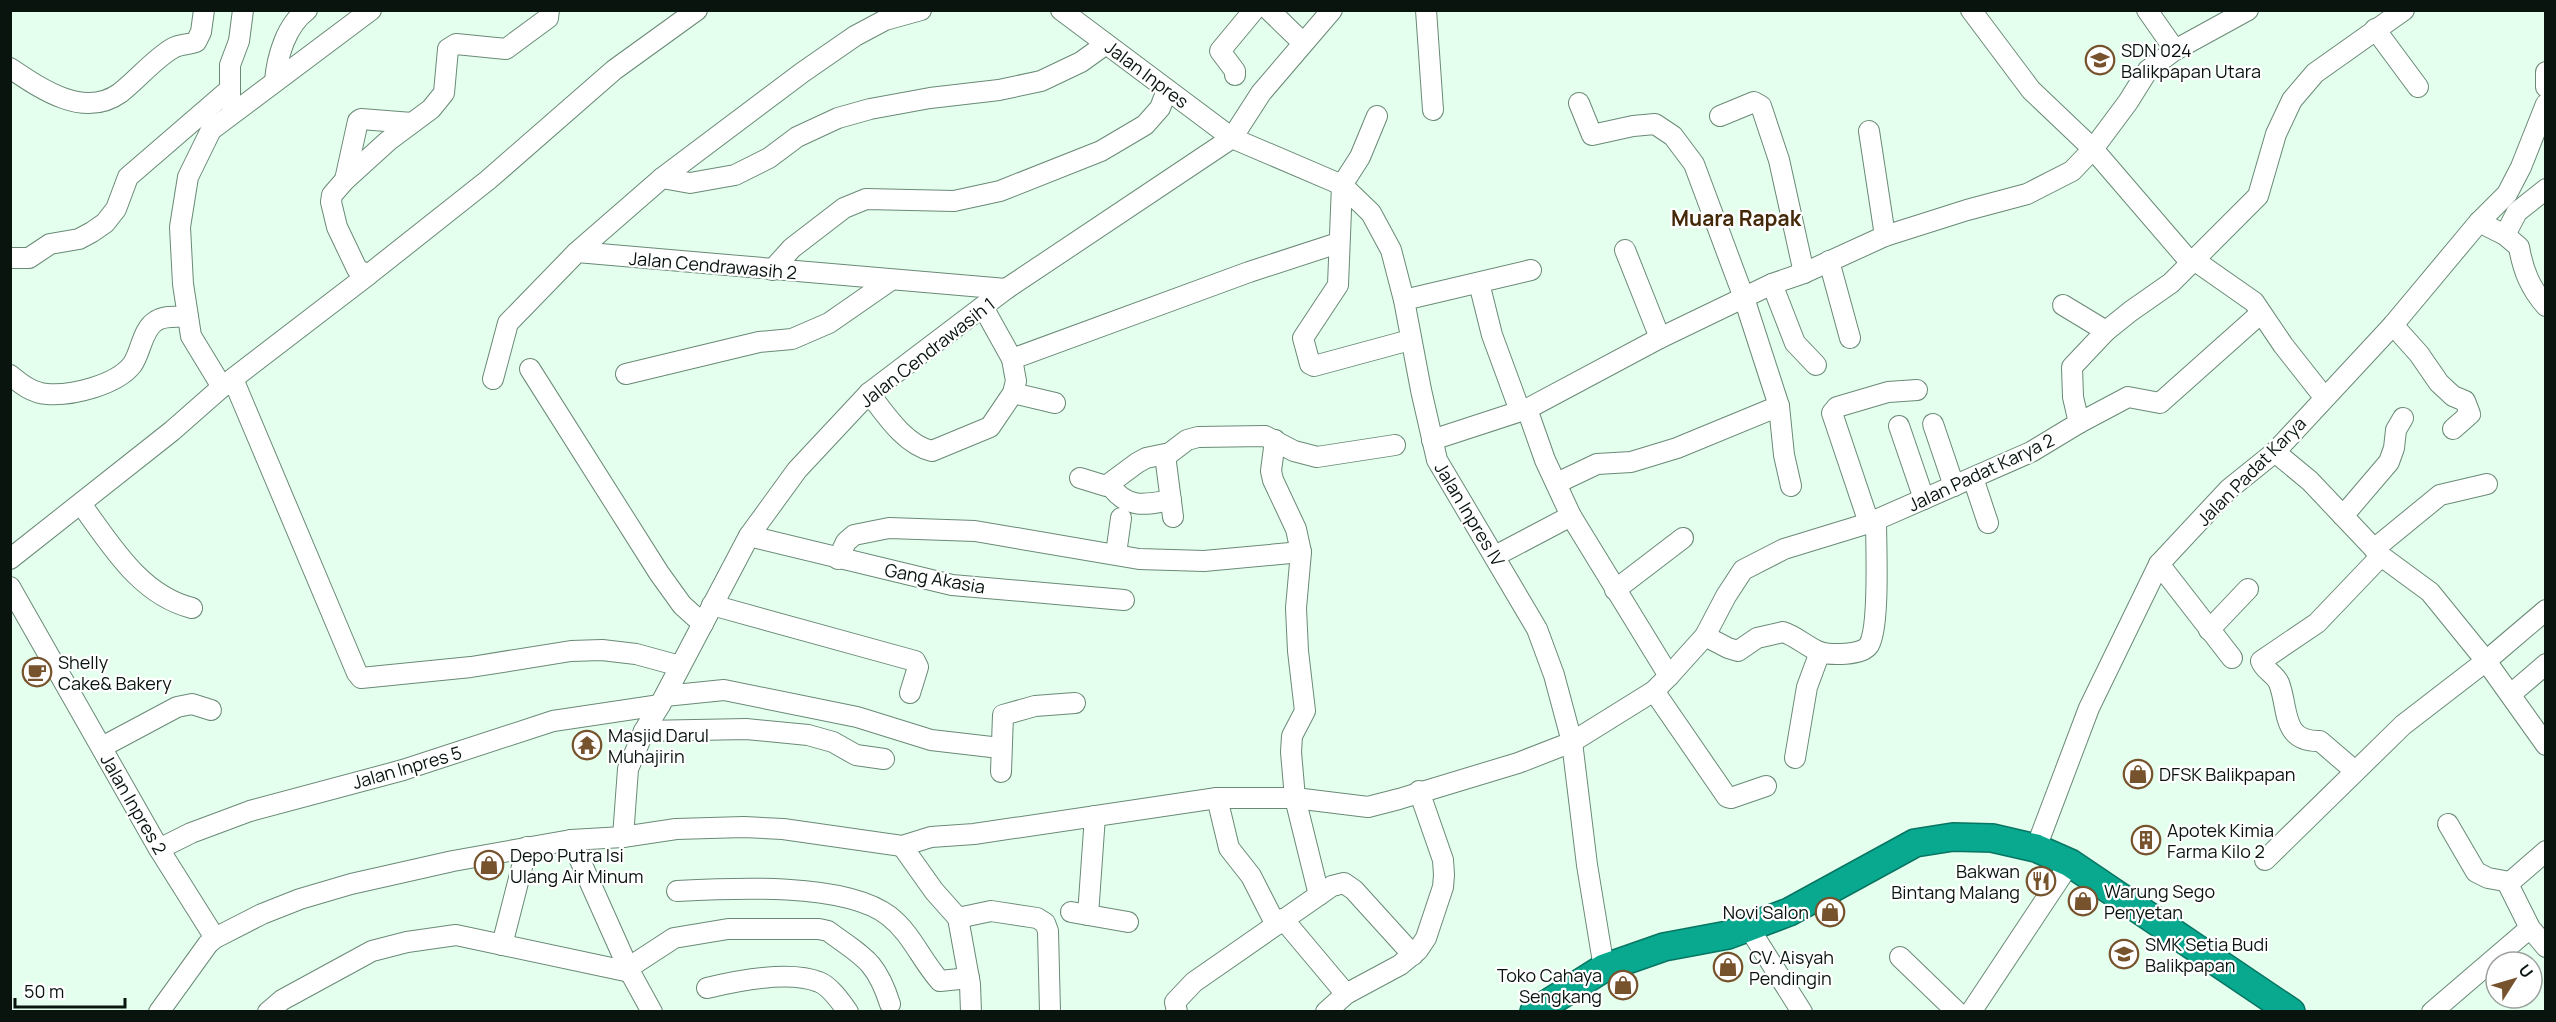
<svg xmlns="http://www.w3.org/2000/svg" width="2556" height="1022" viewBox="0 0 2556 1022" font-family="Manrope,sans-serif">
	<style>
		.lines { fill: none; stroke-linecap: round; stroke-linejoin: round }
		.minor-casing { stroke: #6a8976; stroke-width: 22 }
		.highway-casing { stroke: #087562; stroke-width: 30 }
		.minor { stroke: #fff; stroke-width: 20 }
		.highway { stroke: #08a98f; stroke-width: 27 }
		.labels { text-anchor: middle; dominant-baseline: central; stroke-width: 4.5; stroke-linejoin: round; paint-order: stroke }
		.poi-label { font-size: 18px; fill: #08140d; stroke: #fff; text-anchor: start }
		.street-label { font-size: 18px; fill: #08140d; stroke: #fff }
		.quarter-label { font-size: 21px; font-weight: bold; fill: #442909; stroke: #fff }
	</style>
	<rect width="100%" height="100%" fill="#e4ffee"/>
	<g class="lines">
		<!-- minor casing -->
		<g class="minor-casing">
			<g id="minor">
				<polyline points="371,10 211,130 188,177 180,227 183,284 191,336 222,387 368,275 357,269 337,227 331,202 332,195 345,180 388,141 431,109 444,93 448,49 456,44 506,49 548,18 549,10"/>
				<polyline points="1061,10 1232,138 1342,185 1371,213 1391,250 1404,300 1421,390 1437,460 1537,629 1554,675 1572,742 1587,865 1604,968"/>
				<polyline points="1269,10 1303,43"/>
				<polyline points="1426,10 1433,110"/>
				<polyline points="1971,10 2031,90 2093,149 2191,263"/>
				<polyline points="2147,10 2175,50"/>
				<polyline points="2375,29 2418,87"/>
				<path d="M10,68C41,89 84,119 120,93C138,79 154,59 173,48C180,44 188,45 196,42L201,32L204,10"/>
				<polyline points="2546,72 2546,87"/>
				<polyline points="1235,75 1235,71 1220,51 1254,10"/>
				<path d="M275,81C277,57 286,25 307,10"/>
				<polyline points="230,102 230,65 239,41 243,10"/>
				<polyline points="1579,103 1592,135 1633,126 1655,124 1673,136 1694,164 1744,298 1779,406 1784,455 1791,486"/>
				<polyline points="1377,116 1360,157 1342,185 1338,285 1303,338 1310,364 1314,366 1410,340"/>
				<polyline points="1720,116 1754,102 1761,106 1779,160 1804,273"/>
				<polyline points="1869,131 1885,236"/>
				<polyline points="662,178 690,183 735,175 769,158 797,137 838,118 870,109 930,98 999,90 1041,81 1081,62 1106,44"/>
				<polyline points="345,180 358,121 361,119 412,123"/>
				<path d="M2479,222L2505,235L2519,247C2523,270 2530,288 2546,306"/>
				<polyline points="2505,235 2517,212 2546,189"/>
				<polyline points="1625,250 1660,338"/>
				<polyline points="577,252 662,178 803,72 855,36 885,20 921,10"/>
				<polyline points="10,258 29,258 50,244 79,239 92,232 105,223 116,209 128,177 230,89"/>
				<polyline points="2194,260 2254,302 2283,345 2324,397"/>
				<polyline points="1829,261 1850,338"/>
				<polyline points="772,270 792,248 844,208 866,199 954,201 1000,191 1101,151 1145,125 1160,108 1167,90"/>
				<polyline points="368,275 488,180 614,70 697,10"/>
				<polyline points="1479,283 1492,335 1520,411"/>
				<polyline points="1772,284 1795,343 1816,365"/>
				<polyline points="1404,300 1531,270"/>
				<polyline points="2063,305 2106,331"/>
				<polyline points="983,307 1012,359 1249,272 1338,243"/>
				<polyline points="2393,325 2419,354 2439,383 2453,396 2465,401 2470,414 2453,429"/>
				<polyline points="530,369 659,573 682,605 703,624"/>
				<polyline points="626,374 759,342 792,339 829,323 891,280"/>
				<path d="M10,375C21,384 32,393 47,394C72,396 116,385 132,365C141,353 142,329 156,321C165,315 178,317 188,317"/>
				<polyline points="233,379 357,673 361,678 471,667 571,651 602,650 636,654 680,666"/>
				<polyline points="493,379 508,323 577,252 1006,289"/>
				<path d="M869,393C885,414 905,445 932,451L990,427L1013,393L1016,381L1012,359"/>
				<polyline points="1013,393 1055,403"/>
				<polyline points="1527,409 1545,460 1571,516 1669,676"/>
				<polyline points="2079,423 2128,397 2160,403 2261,313"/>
				<polyline points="1933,424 1954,486"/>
				<polyline points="1899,426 1924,499"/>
				<polyline points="1275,440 1271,471 1273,480 1296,529 1301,552 1296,608 1298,651 1305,711 1292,736 1291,752 1295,798 1319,895"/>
				<polyline points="1432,440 1527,409 1660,338 1772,284 1804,273 1885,236 1967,210 2027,194 2072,171 2093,149 2128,102 2148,70 2175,50 2248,10"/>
				<polyline points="2275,452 2310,481 2381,556 2430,592 2486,661 2546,745"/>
				<polyline points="1165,455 1173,517"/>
				<polyline points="1080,478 1106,486 1137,463 1146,458 1170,453 1187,440 1198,437 1265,436 1294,451 1317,457 1395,445"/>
				<polyline points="1973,478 1988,523"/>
				<polyline points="1557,483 1597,464 1631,462 1677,448 1779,406"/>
				<path d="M1110,485C1126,509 1145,505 1171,500"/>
				<path d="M81,504C111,545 140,595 192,608"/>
				<polyline points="2343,516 2389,462 2394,448 2396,430 2403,418"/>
				<polyline points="1869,523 1832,413 1837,407 1888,392 1917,390"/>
				<polyline points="749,536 952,585 1124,600"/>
				<polyline points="2374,549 2440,495 2487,484"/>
				<polyline points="1116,554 1121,518"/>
				<polyline points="1495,556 1571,516"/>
				<polyline points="10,559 172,431 222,387"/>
				<polyline points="838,559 846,542 854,535 889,528 975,531 1139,559 1204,561 1301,552"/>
				<polyline points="2159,564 2232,658"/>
				<polyline points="10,587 159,849 215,938"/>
				<polyline points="1615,590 1683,538"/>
				<polyline points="712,605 915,661 918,667 910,693"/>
				<polyline points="2209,630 2248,589"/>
				<path d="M1705,636L1728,648L1738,651L1757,638L1783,632C1796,636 1807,647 1820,652C1830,655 1862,656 1869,645C1880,626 1876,546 1876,520"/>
				<polyline points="1654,691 1727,797 1731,798 1766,786"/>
				<polyline points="2511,694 2546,664"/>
				<polyline points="665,696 724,690 857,717 931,740 1000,748"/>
				<polyline points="644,731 746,729 808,735 833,742 856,755 884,759"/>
				<polyline points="102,747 177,707 192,704 211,710"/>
				<polyline points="1795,758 1807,687 1820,652"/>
				<path d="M2355,771L2320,741C2281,742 2289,709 2279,683C2275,674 2264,670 2261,661L2317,623L2381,556"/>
				<polyline points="1001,772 1003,715 1035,706 1075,703"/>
				<polyline points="2448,824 2476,872 2488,878 2510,882"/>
				<polyline points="623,837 628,769 644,731 660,705 749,536 797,470 869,393 1006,289 1232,138 1261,93 1332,10"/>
				<polyline points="571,840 630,972 652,1012"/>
				<polyline points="902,846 934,891 958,918 970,984 971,1012"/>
				<polyline points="2036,848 2089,708 2159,564 2229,489 2275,452 2393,325 2479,222 2507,194 2521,167 2546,104"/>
				<polyline points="159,849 191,833 250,811 403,770 553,721 660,705"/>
				<polyline points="2546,851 2508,884 2530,928 2546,947"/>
				<polyline points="2265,860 2403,725 2486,661 2546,610"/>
				<path d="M677,891C732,888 845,882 889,916C912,934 921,960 940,981L969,978"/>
				<polyline points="1071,912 1128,922"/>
				<polyline points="1088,915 1095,816"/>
				<polyline points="958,918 991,911 1037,918 1045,923 1048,931 1050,1012"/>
				<polyline points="1283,919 1346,994"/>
				<polyline points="1276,925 1332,886 1344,883 1354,890 1413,955"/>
				<polyline points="1749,928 1802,1012"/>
				<polyline points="502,945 527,847"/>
				<polyline points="1900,957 1957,1012"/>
				<path d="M628,968L674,938L728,929H819L828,931C863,957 876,960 890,1004"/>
				<path d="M707,988C736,981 789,970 819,982C830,986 841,1002 848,1012"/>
				<polyline points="159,1012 208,944 215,938 262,914 300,899 351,884 453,861 571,840 623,837 676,829 744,827 783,829 902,846 931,837 974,834 1217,798 1295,798 1368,807 1399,799 1518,763 1572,742 1654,691 1669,676 1705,636 1726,596 1743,570 1784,549 1869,523 2031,452 2079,423 2073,397 2072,367 2106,331 2131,311 2171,283 2258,196 2276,134 2292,100 2315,73 2404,10"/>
				<polyline points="268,1012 282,1000 372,951 407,942 456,935 630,972"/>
				<polyline points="1177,1012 1175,1002 1194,982 1276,925 1251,876 1229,848 1217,798"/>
				<polyline points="1326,1012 1346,994 1400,965 1418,950 1426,938 1443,887 1444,875 1443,860 1419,791"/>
				<polyline points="1971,1012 2070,863"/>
				<polyline points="2432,1012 2530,928"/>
			</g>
		</g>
		<!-- highway casing -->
		<g class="highway-casing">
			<polyline id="highway" points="1534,1012 1604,968 1664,947 1728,935 1789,912 1915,843 1953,837 1992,838 2036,848 2070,863 2291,1012"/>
		</g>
		<!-- minor -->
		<use href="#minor" class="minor"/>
		<!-- highway -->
		<use href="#highway" class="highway"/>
	</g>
	<!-- icons -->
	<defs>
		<g id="school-ring" transform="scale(1.5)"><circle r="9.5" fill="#fff" stroke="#77532d" stroke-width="1.5"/><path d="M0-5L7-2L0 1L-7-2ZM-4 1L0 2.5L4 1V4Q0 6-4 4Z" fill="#77532d"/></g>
		<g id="cafe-ring" transform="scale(1.5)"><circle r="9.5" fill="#fff" stroke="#77532d" stroke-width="1.5"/><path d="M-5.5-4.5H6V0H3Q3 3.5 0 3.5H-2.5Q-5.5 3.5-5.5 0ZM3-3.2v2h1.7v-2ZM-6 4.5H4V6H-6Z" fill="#77532d"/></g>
		<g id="temple-ring" transform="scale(1.5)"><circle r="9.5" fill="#fff" stroke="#77532d" stroke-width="1.5"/><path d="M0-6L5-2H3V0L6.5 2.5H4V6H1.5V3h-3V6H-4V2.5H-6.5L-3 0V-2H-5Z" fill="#77532d"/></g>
		<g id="shop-ring" transform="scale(1.5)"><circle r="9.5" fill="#fff" stroke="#77532d" stroke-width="1.5"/><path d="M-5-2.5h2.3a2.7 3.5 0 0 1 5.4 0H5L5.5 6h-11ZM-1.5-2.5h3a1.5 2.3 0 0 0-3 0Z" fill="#77532d"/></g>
		<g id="building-ring" transform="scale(1.5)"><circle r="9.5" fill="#fff" stroke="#77532d" stroke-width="1.5"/><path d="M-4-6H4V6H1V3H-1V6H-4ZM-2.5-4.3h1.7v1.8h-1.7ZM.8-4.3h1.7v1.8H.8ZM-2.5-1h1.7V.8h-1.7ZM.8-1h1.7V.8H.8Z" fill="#77532d"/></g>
		<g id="restaurant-ring" transform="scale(1.5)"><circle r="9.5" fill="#fff" stroke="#77532d" stroke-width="1.5"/><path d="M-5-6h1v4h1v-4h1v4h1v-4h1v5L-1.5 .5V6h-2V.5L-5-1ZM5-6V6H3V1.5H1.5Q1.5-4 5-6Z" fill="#77532d"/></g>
	</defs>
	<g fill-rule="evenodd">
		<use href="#school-ring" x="2100" y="60"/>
		<use href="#cafe-ring" x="37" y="672"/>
		<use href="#temple-ring" x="587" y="745"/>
		<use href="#shop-ring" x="2138" y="774"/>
		<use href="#building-ring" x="2146" y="840"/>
		<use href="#shop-ring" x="489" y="865"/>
		<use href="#restaurant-ring" x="2041" y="881"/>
		<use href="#shop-ring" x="2083" y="901"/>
		<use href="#shop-ring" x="1830" y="912"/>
		<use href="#school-ring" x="2124" y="954"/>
		<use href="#shop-ring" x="1728" y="967"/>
		<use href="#shop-ring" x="1623" y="985"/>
	</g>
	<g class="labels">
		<!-- poi labels -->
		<g class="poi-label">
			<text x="2121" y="50">SDN 024<tspan x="2121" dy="21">Balikpapan Utara</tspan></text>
			<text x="58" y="662">Shelly<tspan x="58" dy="21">Cake&amp; Bakery</tspan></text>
			<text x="608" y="735">Masjid Darul<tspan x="608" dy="21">Muhajirin</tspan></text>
			<text x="2159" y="774">DFSK Balikpapan</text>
			<text x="2167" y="830">Apotek Kimia<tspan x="2167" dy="21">Farma Kilo 2</tspan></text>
			<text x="510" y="855">Depo Putra Isi<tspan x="510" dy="21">Ulang Air Minum</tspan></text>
			<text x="2020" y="871" text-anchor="end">Bakwan<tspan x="2020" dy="21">Bintang Malang</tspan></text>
			<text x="2104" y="891">Warung Sego<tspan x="2104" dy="21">Penyetan</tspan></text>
			<text x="1809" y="912" text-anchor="end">Novi Salon</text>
			<text x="2145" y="944">SMK Setia Budi<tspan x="2145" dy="21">Balikpapan</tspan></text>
			<text x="1749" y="957">CV. Aisyah<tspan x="1749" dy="21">Pendingin</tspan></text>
			<text x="1602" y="975" text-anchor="end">Toko Cahaya<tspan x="1602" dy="21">Sengkang</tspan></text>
		</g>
		<!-- street labels -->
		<g class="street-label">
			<text transform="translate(1147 74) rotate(37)">Jalan Inpres</text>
			<text transform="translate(713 265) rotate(5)">Jalan Cendrawasih 2</text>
			<text transform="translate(927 352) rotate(-38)">Jalan Cendrawasih 1</text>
			<text transform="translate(2251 471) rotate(-45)">Jalan Padat Karya</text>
			<text transform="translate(1981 472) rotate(-25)">Jalan Padat Karya 2</text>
			<text transform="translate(1470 514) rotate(59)">Jalan Inpres IV</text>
			<text transform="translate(935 578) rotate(10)">Gang Akasia</text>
			<text transform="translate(407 767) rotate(-16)">Jalan Inpres 5</text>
			<text transform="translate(134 804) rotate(60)">Jalan Inpres 2</text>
		</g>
		<!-- quarter labels -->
		<g class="quarter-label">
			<text x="1736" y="218">Muara Rapak</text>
		</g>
	</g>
	<!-- border -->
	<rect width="2556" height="1022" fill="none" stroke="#08140d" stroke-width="24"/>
	<!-- north arrow -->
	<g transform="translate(2514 980) rotate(53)"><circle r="28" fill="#ffffff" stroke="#9ca19e" stroke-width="1.5"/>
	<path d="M0-4.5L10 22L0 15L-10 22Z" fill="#77532d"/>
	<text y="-9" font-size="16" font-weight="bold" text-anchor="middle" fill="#08140d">U</text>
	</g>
	<!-- scale -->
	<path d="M15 998v9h110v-9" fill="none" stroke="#08140d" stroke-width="3"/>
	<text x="24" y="998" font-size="18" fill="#08140d" stroke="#ffffff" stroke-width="4.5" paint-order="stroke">50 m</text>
</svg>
